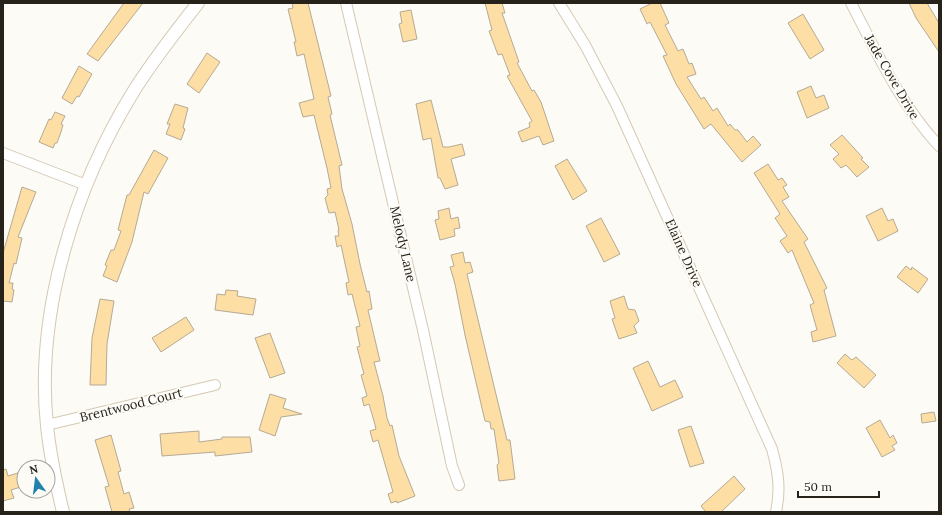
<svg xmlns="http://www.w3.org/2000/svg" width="942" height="515" viewBox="0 0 942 515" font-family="Lora,serif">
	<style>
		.building { fill: #fddea4; stroke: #b5aa95 }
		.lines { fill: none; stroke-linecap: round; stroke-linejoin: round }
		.minor-casing { stroke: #d5c9b3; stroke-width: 12 }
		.tertiary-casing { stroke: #d5c9b3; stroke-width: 14 }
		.minor { stroke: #fff; stroke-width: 10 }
		.tertiary { stroke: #fff; stroke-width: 12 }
		.labels { text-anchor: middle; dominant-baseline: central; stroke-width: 4; stroke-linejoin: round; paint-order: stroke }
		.street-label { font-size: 13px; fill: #27231b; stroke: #fdfbf6 }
	</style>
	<rect width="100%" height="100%" fill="#fdfbf6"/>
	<!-- building -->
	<g class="building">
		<polygon points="124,3 143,3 98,61 87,54"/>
		<polygon points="292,3 308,3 331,96 328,97 332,114 330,115 342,165 339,166 342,189 352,224 360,264 367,292 369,291 372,309 368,310 380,361 374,362 383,396 387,418 390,426 392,425 399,456 415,496 397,503 397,501 391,503 388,494 393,492 378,440 373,442 370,431 376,429 374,421 369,404 364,406 362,398 367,396 361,375 364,374 357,347 360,346 356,327 360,326 352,294 348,295 346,283 349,282 341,245 337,247 335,236 339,236 338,230 339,230 335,212 329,213 325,198 328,195 327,189 331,188 327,168 314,115 303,117 299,103 314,99 304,54 297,56 294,42 296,42 288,9 293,8"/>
		<polygon points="485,3 502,3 505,13 502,13 519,62 517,63 532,91 534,90 541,102 554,141 543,145 539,136 522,142 518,132 530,127 529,123 532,121 507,76 510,75 502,54 498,55 489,31 492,30"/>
		<polygon points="652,3 660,3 669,23 665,25 678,51 683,49 689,64 692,63 696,74 687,77 701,99 704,97 713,111 717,108 728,126 730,124 735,130 738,130 747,142 753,136 761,145 742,162 711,124 704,129 676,84 663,56 667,55 650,22 647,24 640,9"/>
		<polygon points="909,3 927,3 939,23 939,52 916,18"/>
		<polygon points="411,10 417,39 403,42 399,24 402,23 400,12"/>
		<polygon points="803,14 824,50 810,59 788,23"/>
		<polygon points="207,53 220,62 199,93 187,84"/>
		<polygon points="79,66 92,74 79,97 77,96 72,104 62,98"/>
		<polygon points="811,86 816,98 824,95 829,108 807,118 797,92"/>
		<polygon points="431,100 443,147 449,147 462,144 465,155 451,159 458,185 445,189 440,178 438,178 431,138 423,140 416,104"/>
		<polygon points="175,104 188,108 183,128 185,129 181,140 166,134 170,124 167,124"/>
		<polygon points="55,112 65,116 61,124 63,125 61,132 57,143 55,143 53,148 39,142 49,119 51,120"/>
		<polygon points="842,135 863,158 861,159 869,167 857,177 846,165 841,168 833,159 839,154 830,145"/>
		<polygon points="154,150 168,158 148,194 144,192 132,242 117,282 103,276 107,266 105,265 111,250 114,250 121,231 118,230 127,195 129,195"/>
		<polygon points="567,159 587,191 573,200 555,166"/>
		<polygon points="768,164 778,180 782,178 787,185 783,187 789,197 782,201 808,239 804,242 827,288 824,290 836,336 813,342 811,332 817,330 810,305 814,303 792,250 788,253 780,241 787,236 775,218 780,214 754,173"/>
		<polygon points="22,187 36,192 18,237 22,238 16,264 14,263 9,283 13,283 12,289 14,290 12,302 3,301 3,253"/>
		<polygon points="449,208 451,219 458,217 460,228 454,229 455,236 440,240 435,220 439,219 438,211"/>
		<polygon points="882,208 888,221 893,219 898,231 878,241 866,216"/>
		<polygon points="601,218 620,254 604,262 586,226"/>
		<polygon points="463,252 465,263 470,262 473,272 467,274 507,440 510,440 515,479 499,481 497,465 499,463 494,429 491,429 490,422 485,421 465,335 455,284 450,267 454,266 451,255"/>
		<polygon points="906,266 911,270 912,267 928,279 918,293 897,277"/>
		<polygon points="226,290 238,291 237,296 256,299 253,315 215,310 217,294 225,295"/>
		<polygon points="624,296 628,309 635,310 639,321 634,326 637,333 619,339 612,319 615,318 610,301"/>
		<polygon points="100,299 114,301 107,344 106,385 90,385 92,338"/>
		<polygon points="186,317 194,330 161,352 152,338"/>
		<polygon points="270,333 285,373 270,378 255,338"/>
		<polygon points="845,354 852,360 856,357 876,375 864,388 837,363"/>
		<polygon points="648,361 660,387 675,380 683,397 652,411 633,368"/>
		<polygon points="270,394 286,399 283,408 302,414 281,417 275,436 259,430"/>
		<polygon points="934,412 936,421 922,423 921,414"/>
		<polygon points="880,420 890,438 893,435 897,443 892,446 895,450 882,457 866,428"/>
		<polygon points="691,426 704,463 690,467 678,430"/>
		<polygon points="199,431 199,442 222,439 222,437 250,437 252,452 215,456 215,452 162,456 160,434"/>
		<polygon points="111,435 121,471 118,472 124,494 129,492 134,508 129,509 130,512 112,512 105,487 109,486 95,440"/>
		<polygon points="6,469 8,476 21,472 24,486 11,490 14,498 3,501 3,470"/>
		<polygon points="734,476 745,489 721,512 706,512 701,506"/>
	</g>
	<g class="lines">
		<!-- minor casing -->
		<g class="minor-casing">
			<g id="minor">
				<polyline points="346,3 423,330 452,466 459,485"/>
				<path d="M559,3L585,45L617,106L772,449C778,471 781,489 776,512"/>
				<path d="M851,3C877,53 900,104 939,146"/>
				<polyline points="3,153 86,185"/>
				<polyline points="47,425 215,385"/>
			</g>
		</g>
		<!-- tertiary casing -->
		<g class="tertiary-casing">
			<path id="tertiary" d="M63,512C56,483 50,455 47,426C35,312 75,185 135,89C154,59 176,31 198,3"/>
		</g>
		<!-- minor -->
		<use href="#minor" class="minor"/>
		<!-- tertiary -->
		<use href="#tertiary" class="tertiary"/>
	</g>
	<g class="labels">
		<!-- street labels -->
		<g class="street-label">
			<text transform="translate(892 77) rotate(60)">Jade Cove Drive</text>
			<text transform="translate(403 244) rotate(77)">Melody Lane</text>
			<text transform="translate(684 253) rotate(66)">Elaine Drive</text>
			<text transform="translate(131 405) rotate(-14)">Brentwood Court</text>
		</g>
	</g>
	<!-- border -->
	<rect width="942" height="515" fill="none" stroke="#27231b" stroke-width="8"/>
	<!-- north arrow -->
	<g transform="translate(36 479) rotate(346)"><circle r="19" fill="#fdfbf6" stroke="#a7a59e"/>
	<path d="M0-3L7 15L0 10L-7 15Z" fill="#2282ad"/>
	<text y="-6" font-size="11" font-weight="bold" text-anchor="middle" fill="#27231b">N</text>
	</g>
	<!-- scale -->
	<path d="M798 491v6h81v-6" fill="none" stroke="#27231b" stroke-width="2"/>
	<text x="804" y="491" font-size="12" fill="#27231b" stroke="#fdfbf6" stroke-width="3" paint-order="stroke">50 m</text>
</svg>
